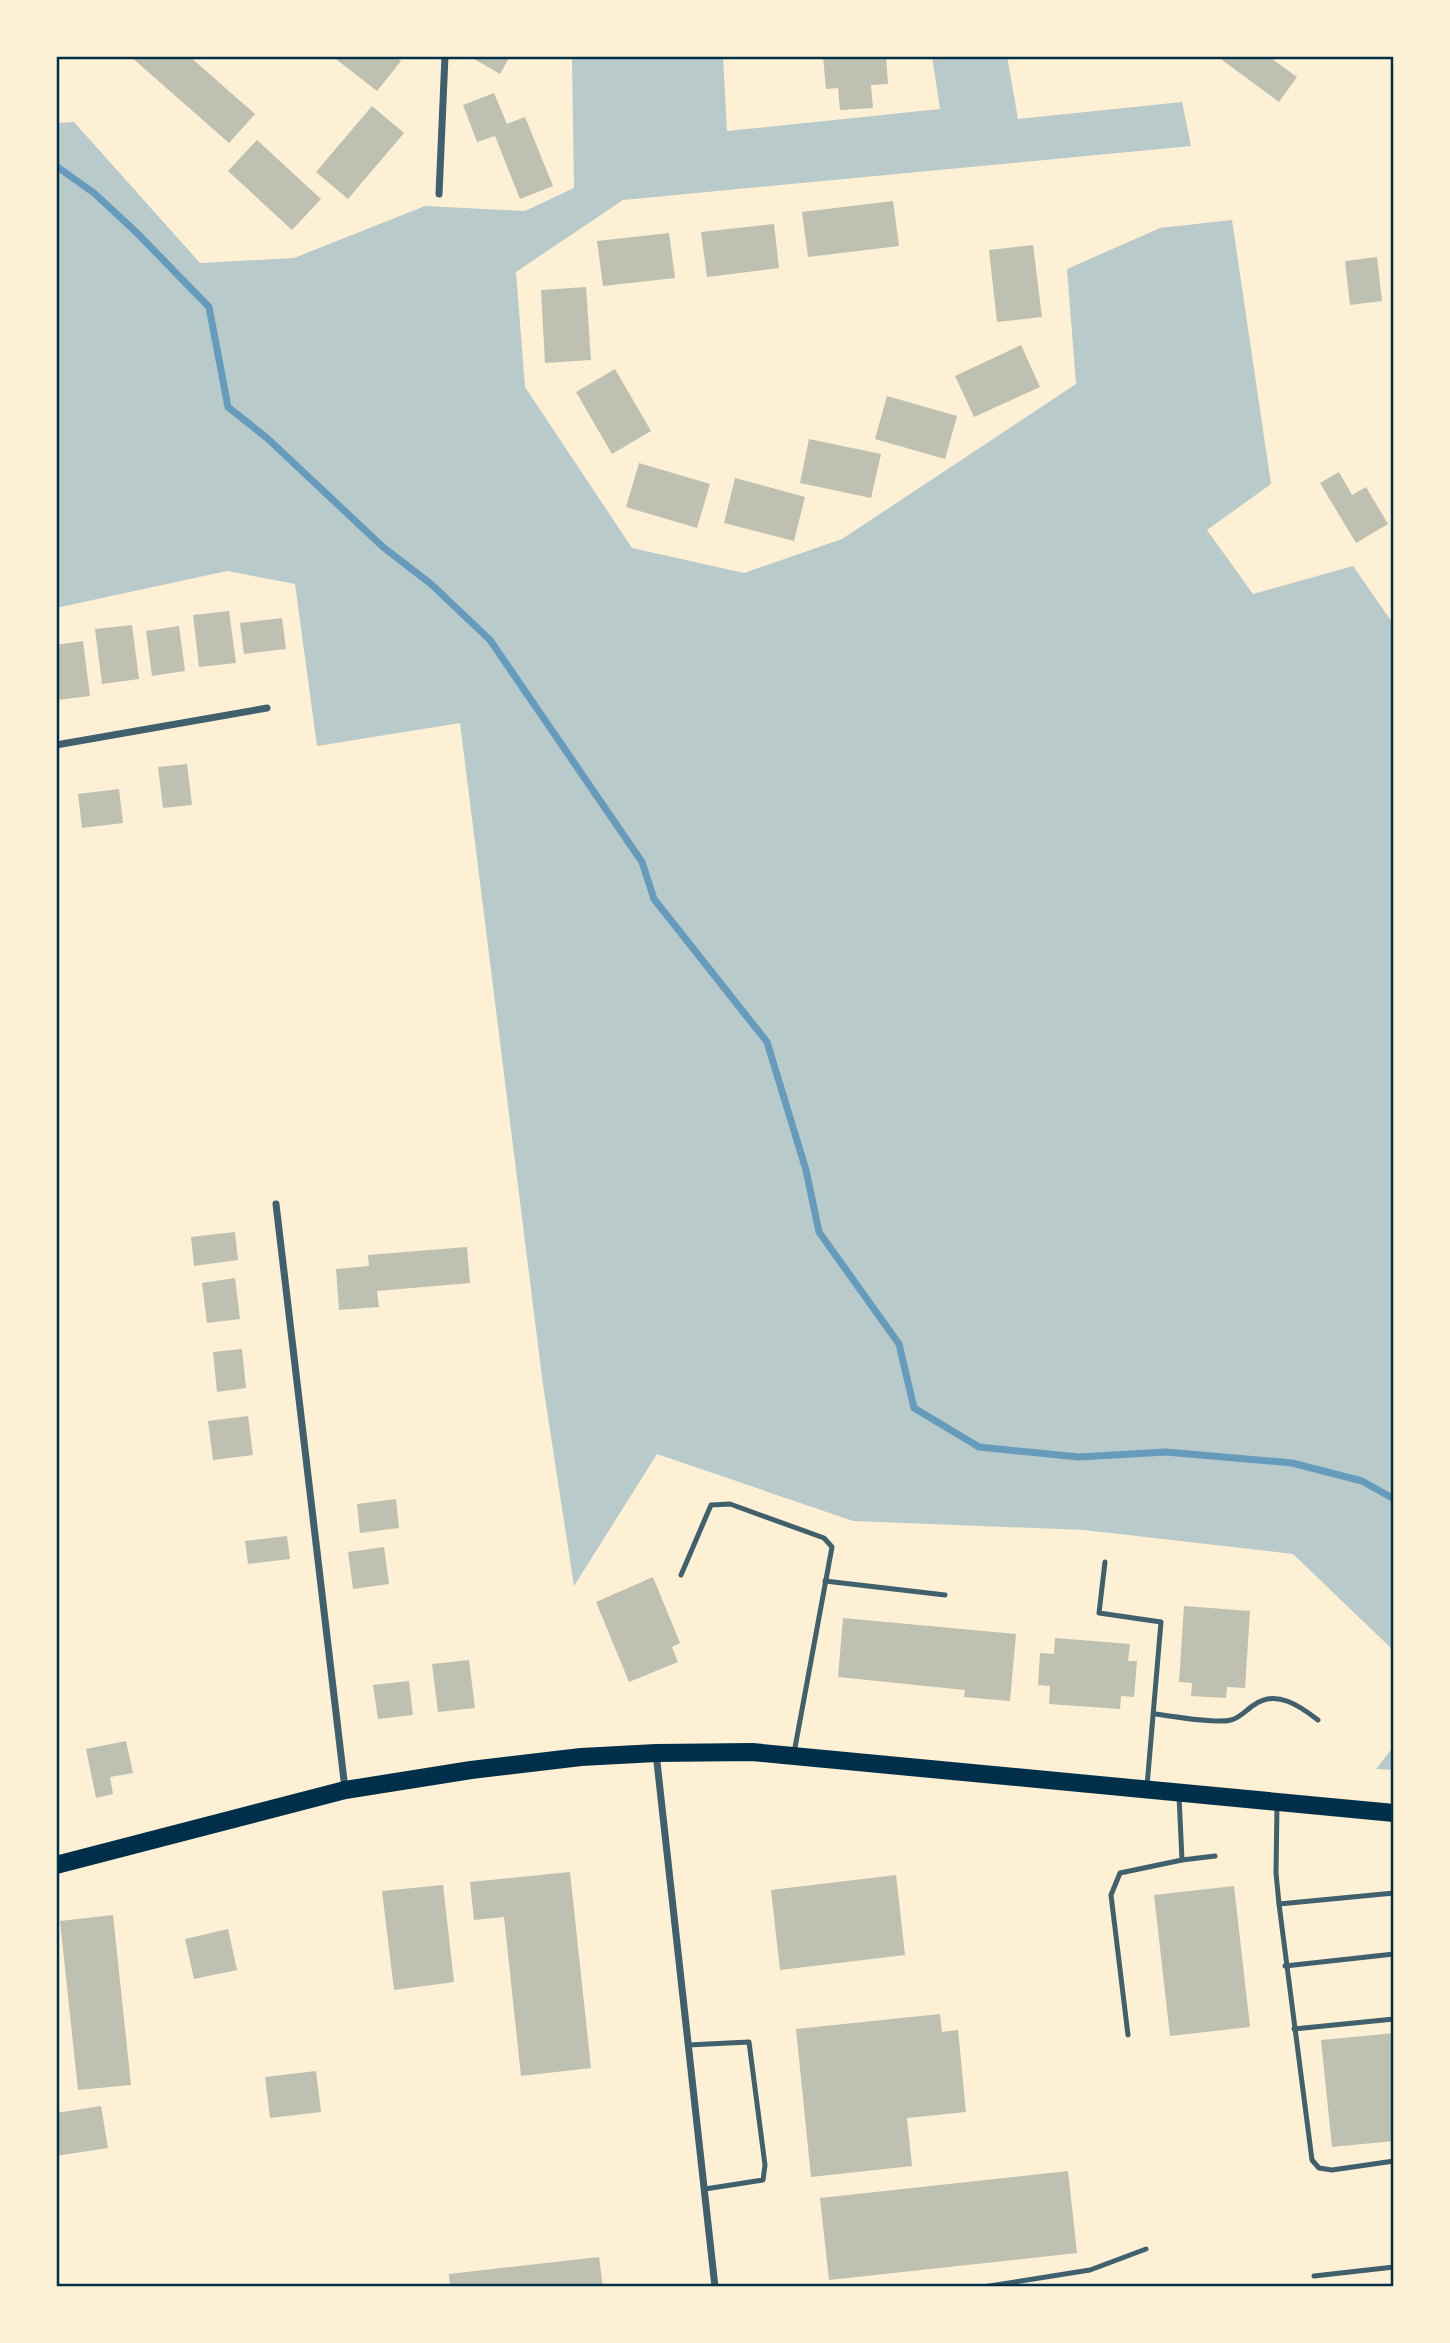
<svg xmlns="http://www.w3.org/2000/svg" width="1450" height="2343" viewBox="0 0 1450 2343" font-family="'Source Sans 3',sans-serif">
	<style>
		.green { fill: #b9caca }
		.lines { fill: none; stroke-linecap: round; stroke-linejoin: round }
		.stream { stroke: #669bbc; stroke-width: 7 }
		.building { fill: #bec0b2 }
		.service { stroke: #3f606c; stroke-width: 5 }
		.minor { stroke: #3f606c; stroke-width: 7 }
		.primary { stroke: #003049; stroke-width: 18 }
		.neatline { fill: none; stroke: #003049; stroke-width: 2.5 }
	</style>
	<rect width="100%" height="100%" fill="#fdf0d5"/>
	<!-- green -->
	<g class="green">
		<polygon points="572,56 723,56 727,131 940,109 932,56 1007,56 1018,119 1182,102 1191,146 623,200 516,272 525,387 632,548 744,573 842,539 1076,384 1067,269 1160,228 1232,220 1271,484 1207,530 1253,594 1353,566 1394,625 1394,1651 1293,1554 1084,1530 853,1521 657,1454 574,1586 543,1385 460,723 317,746 295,584 227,571 56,608 56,123 74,122 200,263 294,258 425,206 525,211 574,188"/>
		<polygon points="1394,1746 1394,1770 1376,1769"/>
	</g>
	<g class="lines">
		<!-- stream -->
		<polyline class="stream" points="56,166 94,193 136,232 209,307 228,407 267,438 383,547 431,584 490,640 642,862 654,899 767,1042 806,1170 819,1232 899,1344 914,1408 979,1447 1079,1457 1166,1452 1292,1463 1362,1481 1394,1499"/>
	</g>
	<!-- building -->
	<g class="building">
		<polygon points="130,56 189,56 255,114 229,143"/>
		<polygon points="332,56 395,56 401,61 377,91"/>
		<polygon points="469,56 510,56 500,74"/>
		<polygon points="823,56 886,56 888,84 871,85 873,108 840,110 838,88 826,89"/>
		<polygon points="1225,56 1268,56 1297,77 1279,102 1222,60"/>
		<polygon points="494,93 507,124 525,117 553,186 520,199 495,136 477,142 463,105"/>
		<polygon points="372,106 404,133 348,199 316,172"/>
		<polygon points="257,140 321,199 292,230 228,171"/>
		<polygon points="893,201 899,246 808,257 802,212"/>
		<polygon points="774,224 779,268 707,277 701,232"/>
		<polygon points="669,233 675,278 603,286 597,241"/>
		<polygon points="1033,245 1042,317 997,322 989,250"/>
		<polygon points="1377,257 1382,301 1350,305 1345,261"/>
		<polygon points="586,287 591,360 545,363 541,290"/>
		<polygon points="1021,345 1040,387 974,417 955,376"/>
		<polygon points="615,369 651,431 612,454 576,392"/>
		<polygon points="887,396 957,416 945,459 875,439"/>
		<polygon points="809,439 881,454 871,498 800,483"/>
		<polygon points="639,463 710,484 697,528 626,507"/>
		<polygon points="1339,472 1352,495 1366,487 1388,524 1356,543 1320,483"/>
		<polygon points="735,478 805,497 794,541 724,523"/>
		<polygon points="229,611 236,663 199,667 193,615"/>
		<polygon points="282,618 286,649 244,654 240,623"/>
		<polygon points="132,625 139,679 102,684 95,629"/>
		<polygon points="179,626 185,671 152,676 146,631"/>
		<polygon points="83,641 90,696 57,700 56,645"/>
		<polygon points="187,764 192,805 163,808 158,767"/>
		<polygon points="119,789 123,823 82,828 78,794"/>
		<polygon points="235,1232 238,1260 194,1266 191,1237"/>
		<polygon points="467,1247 470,1283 377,1291 379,1307 339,1310 336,1269 369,1266 368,1255"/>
		<polygon points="235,1278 240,1319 207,1323 202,1283"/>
		<polygon points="242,1349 246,1388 217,1392 213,1352"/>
		<polygon points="248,1416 253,1455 213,1460 208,1421"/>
		<polygon points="396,1499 399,1528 360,1533 357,1504"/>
		<polygon points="287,1536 290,1559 248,1564 245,1541"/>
		<polygon points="384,1547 389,1584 353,1589 348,1552"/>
		<polygon points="653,1577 680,1643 672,1647 678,1662 629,1682 596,1602"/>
		<polygon points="1184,1606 1250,1611 1245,1688 1227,1687 1226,1698 1191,1696 1192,1683 1179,1682"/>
		<polygon points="843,1618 1016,1634 1010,1701 964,1697 965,1690 838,1677"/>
		<polygon points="1055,1638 1130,1644 1128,1661 1137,1661 1134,1697 1121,1696 1120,1709 1049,1704 1050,1686 1038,1685 1040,1653 1054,1654"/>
		<polygon points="469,1660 475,1708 438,1712 432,1664"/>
		<polygon points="409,1681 413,1715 378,1719 373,1685"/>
		<polygon points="126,1741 133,1773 110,1777 113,1794 96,1798 86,1749"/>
		<polygon points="570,1872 591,2068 521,2076 504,1917 474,1920 470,1882"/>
		<polygon points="896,1875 905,1955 780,1970 771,1890"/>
		<polygon points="443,1885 454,1982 394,1990 382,1891"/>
		<polygon points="1234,1886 1250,2027 1170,2036 1154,1895"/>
		<polygon points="113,1915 131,2085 78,2090 60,1921"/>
		<polygon points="228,1929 237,1970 194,1979 185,1939"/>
		<polygon points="940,2014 942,2032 958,2030 966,2112 907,2118 912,2166 811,2177 796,2029"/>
		<polygon points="1394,2033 1394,2141 1332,2147 1321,2040"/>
		<polygon points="316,2071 321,2112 270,2118 265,2077"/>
		<polygon points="101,2106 108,2148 56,2156 56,2113"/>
		<polygon points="1068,2171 1077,2253 829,2280 820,2198"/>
		<polygon points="599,2257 603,2287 450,2287 449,2274"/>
	</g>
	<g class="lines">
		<!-- service -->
		<g class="service">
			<polyline points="1105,1562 1099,1613 1161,1622 1147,1786"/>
			<polyline points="681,1575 711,1505 730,1504 824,1538 832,1547 794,1753"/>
			<polyline points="825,1581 945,1595"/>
			<path d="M1155,1714C1173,1716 1215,1724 1231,1720C1240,1718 1247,1709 1254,1705C1276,1689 1300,1706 1318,1720"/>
			<polyline points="1277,1805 1276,1873 1279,1904 1312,2160 1319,2168 1332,2170 1394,2161"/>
			<polyline points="1182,1860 1215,1856"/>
			<polyline points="1279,1904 1394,1893"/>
			<polyline points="1285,1966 1394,1954"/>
			<polyline points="1294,2029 1394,2019"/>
			<polyline points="1128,2035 1111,1895 1120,1873 1182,1860 1179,1796"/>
			<polyline points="688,2045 749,2042 765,2165 763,2180 705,2189"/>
			<polyline points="1314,2276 1394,2267"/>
			<polyline points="983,2287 1090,2270 1146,2249"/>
		</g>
		<!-- minor -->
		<g class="minor">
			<polyline points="439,194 445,56"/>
			<polyline points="56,745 267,708"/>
			<polyline points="276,1204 345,1789"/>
			<polyline points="656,1753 715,2287"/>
		</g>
		<!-- primary -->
		<polyline class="primary" points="56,1865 345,1790 471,1770 581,1757 656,1753 752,1752 1394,1813"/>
	</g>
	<!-- border -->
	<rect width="1450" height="2343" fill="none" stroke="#fdf0d5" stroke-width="116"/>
	<rect x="58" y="58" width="1334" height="2227" class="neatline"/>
</svg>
